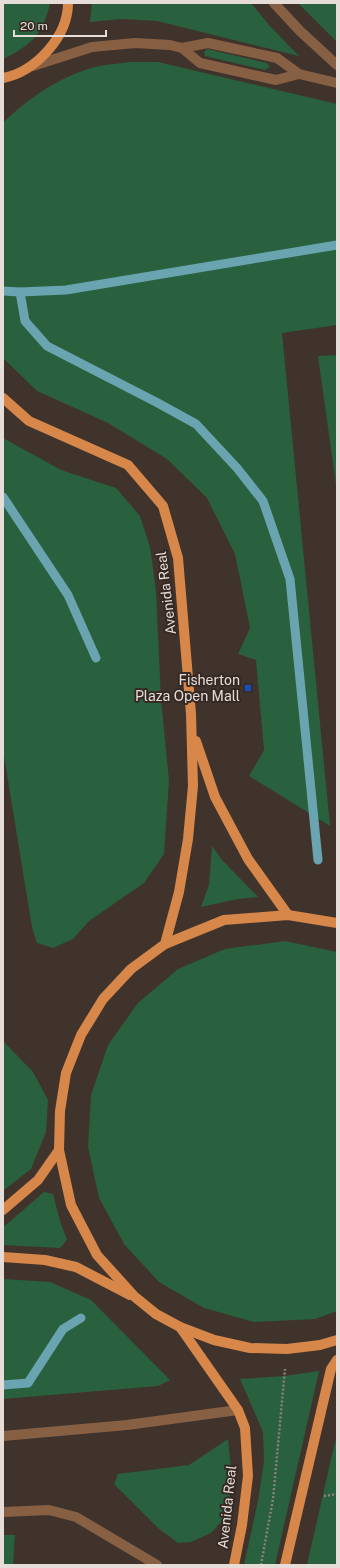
<svg xmlns="http://www.w3.org/2000/svg" width="340" height="1568" viewBox="0 0 340 1568" font-family="'Public Sans',sans-serif">
	<style>
		.green { fill: #29603d }
		.lines { fill: none; stroke-linecap: round; stroke-linejoin: round }
		.stream { stroke: #69a4b0; stroke-width: 9 }
		.path { stroke: #8b807b; stroke-width: 2.5; stroke-dasharray: 2 2; stroke-linecap: butt }
		.minor { stroke: #876044; stroke-width: 10 }
		.major { stroke: #d68749; stroke-width: 10 }
		.transit-dot { fill: #1a4fb4; stroke: #362923; stroke-width: 1.5 }
		.labels { text-anchor: middle; dominant-baseline: central; stroke-width: 4; stroke-linejoin: round; paint-order: stroke }
		.street-label { font-size: 14px; fill: #e6ddd9; stroke: #362923 }
		.poi-label { font-size: 14px; fill: #e6ddd9; stroke: #362923; text-anchor: end }
	</style>
	<rect width="100%" height="100%" fill="#40332c"/>
	<!-- green -->
	<g class="green">
		<path d="M3,3H50C43,35 31,45 3,59Z"/>
		<polygon points="92,3 251,3 269,25 299,56 157,21 122,19 90,22"/>
		<polygon points="298,3 337,3 337,42"/>
		<polygon points="207,49 267,63 270,67 265,70 205,56 204,52"/>
		<path d="M129,62H158L337,104V325L282,333L330,826L249,776L264,750L256,660L238,654L250,628L235,554L207,498L167,459L108,423L37,391L3,358V123C28,98 61,76 95,67C106,64 118,64 129,62Z"/>
		<polygon points="337,355 337,492 318,356"/>
		<polygon points="3,438 61,470 116,488 140,516 150,547 156,591 161,699 169,781 164,854 144,883 89,921 73,939 53,948 37,943 32,927 3,750"/>
		<polygon points="212,846 222,860 258,897 238,899 201,907 209,885"/>
		<polygon points="285,941 337,952 337,1311 315,1319 254,1322 204,1308 159,1282 124,1244 99,1198 88,1147 91,1095 108,1045 138,1003 178,969 225,949"/>
		<polygon points="3,1041 33,1072 48,1100 46,1132 31,1169 3,1191"/>
		<polygon points="44,1192 53,1194 60,1221 67,1240 60,1248 3,1245 3,1226 7,1224"/>
		<polygon points="3,1279 50,1282 91,1300 170,1380 158,1386 3,1399"/>
		<polygon points="319,1371 275,1565 244,1565 258,1501 264,1461 263,1432 240,1379 284,1376"/>
		<polygon points="337,1437 337,1565 307,1565 334,1446"/>
		<polygon points="228,1439 231,1468 229,1513 211,1533 191,1542 178,1543 158,1528 114,1484 118,1474 189,1465"/>
		<polygon points="3,1535 15,1535 13,1565 3,1565"/>
	</g>
	<g class="lines">
		<!-- stream -->
		<g class="stream">
			<polyline points="3,291 20,292 66,290 337,245"/>
			<polyline points="20,292 25,321 47,346 156,402 196,424 237,468 263,501 290,579 318,860"/>
			<polyline points="3,497 68,595 96,658"/>
			<polyline points="3,1385 28,1383 63,1329 81,1318"/>
		</g>
		<!-- path -->
		<g class="path">
			<polyline points="324,1496 337,1494"/>
			<polyline points="261,1565 273,1499 285,1369"/>
		</g>
		<!-- minor -->
		<g class="minor">
			<polyline points="274,3 300,31 337,65"/>
			<polyline points="182,48 208,43 277,58 299,74 337,83"/>
			<polyline points="33,66 92,47 135,43 170,45 182,48 200,63 276,80 299,74"/>
			<polyline points="3,1436 127,1425 238,1410"/>
			<polyline points="3,1512 49,1510 76,1517 157,1565"/>
		</g>
		<!-- major -->
		<g class="major">
			<path d="M3,78C35,72 68,37 68,3"/>
			<polyline points="3,398 29,421 128,465 163,506 178,558 191,714 193,786 188,839 179,892 165,944"/>
			<polyline points="196,741 215,797 248,859 288,915"/>
			<polyline points="337,923 288,915 224,920 165,944 131,969 103,999 81,1035 66,1073 60,1111 59,1150 71,1205 97,1255 135,1297 156,1314 180,1327 214,1340 250,1348 287,1349 320,1345 337,1340"/>
			<polyline points="3,1210 38,1180 59,1150"/>
			<polyline points="3,1257 45,1260 76,1267 130,1295"/>
			<polyline points="180,1327 238,1410 245,1428 248,1476 242,1525 234,1565"/>
			<polyline points="285,1565 331,1369 337,1360"/>
		</g>
	</g>
	<!-- markers -->
	<rect class="transit-dot" x="244" y="684" width="8" height="8" rx="2"/>
	<g class="labels">
		<!-- street labels -->
		<g class="street-label">
			<text transform="translate(166 593) rotate(-97)">Avenida Real</text>
			<text transform="translate(227 1507) rotate(-84)">Avenida Real</text>
		</g>
		<!-- poi labels -->
		<g class="poi-label">
			<text x="240" y="680">Fisherton<tspan x="240" dy="16">Plaza Open Mall</tspan></text>
		</g>
	</g>
	<!-- border -->
	<rect width="340" height="1568" fill="none" stroke="#e6ddd9" stroke-width="8"/>
	<!-- scale -->
	<path d="M14 30v6h92v-6" fill="none" stroke="#e6ddd9" stroke-width="2"/>
	<text x="20" y="30" font-size="12" fill="#e6ddd9" stroke="#362923" stroke-width="3" paint-order="stroke">20 m</text>
</svg>
